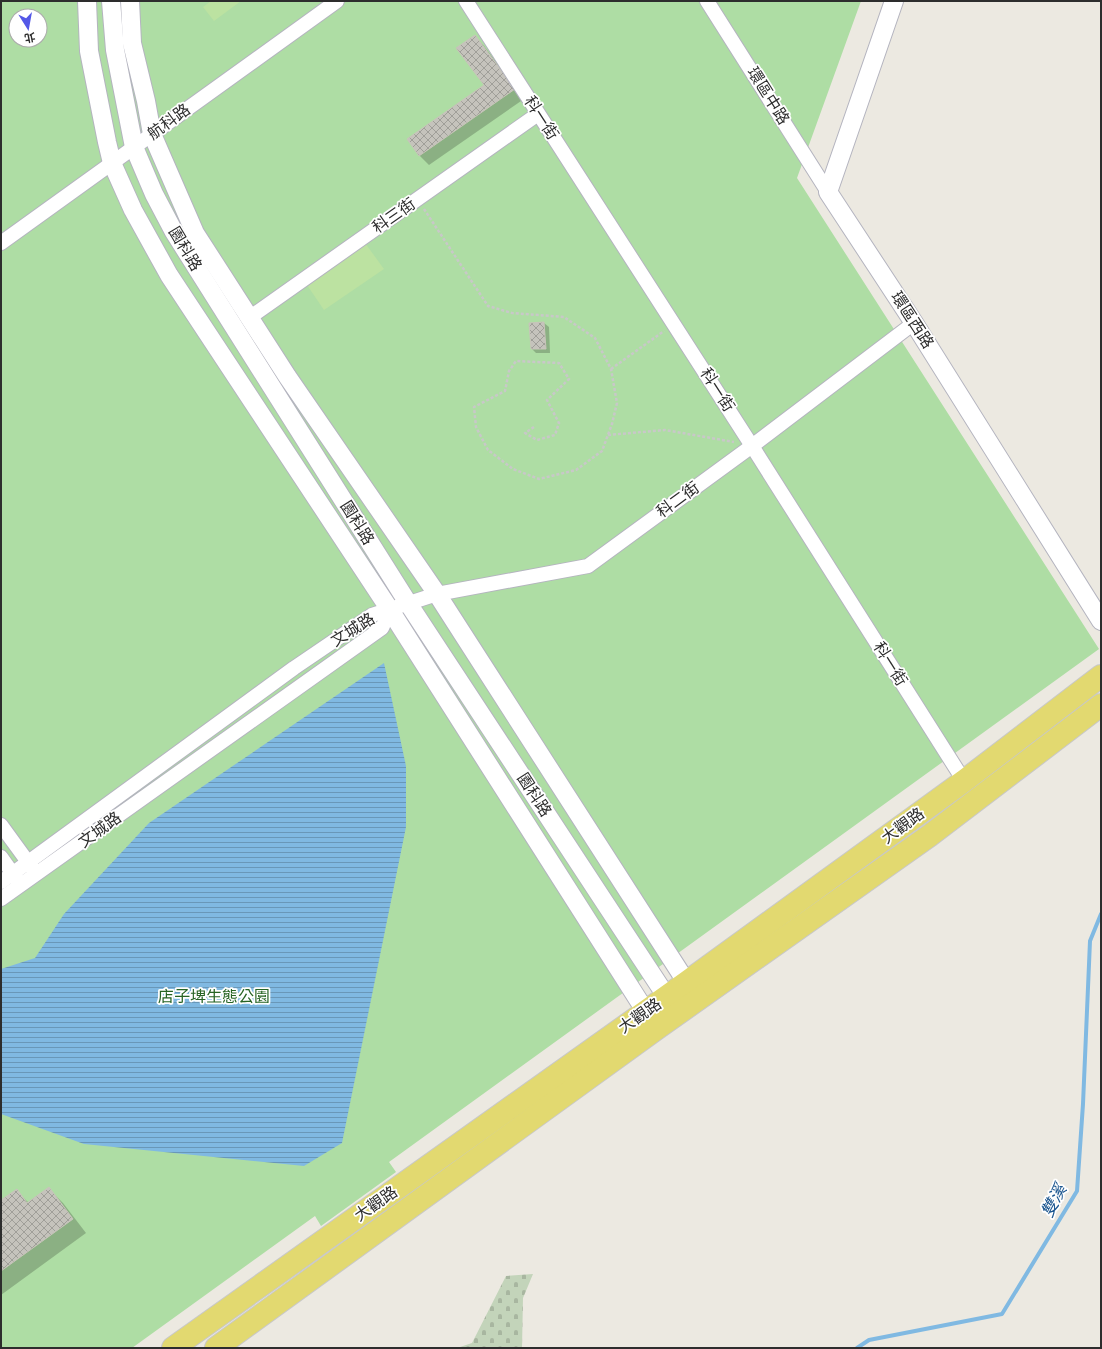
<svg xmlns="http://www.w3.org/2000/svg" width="1102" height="1349" viewBox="0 0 1102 1349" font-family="'Alegreya Sans','Noto Sans TC',sans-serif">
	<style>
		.green { fill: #aedda4; fill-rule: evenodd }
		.cemetery { fill: url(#cemetery-stones) }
		.pitch { fill: #bce2a1 }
		.water { fill: url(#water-rules) }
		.shadow { fill: #0003 }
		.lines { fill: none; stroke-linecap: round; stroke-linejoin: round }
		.stream { stroke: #80b9e2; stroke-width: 4 }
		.building { fill: url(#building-cross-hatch); stroke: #c8c5ba }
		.minor-casing { stroke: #b4b4bf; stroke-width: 16 }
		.tertiary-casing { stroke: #b4b4bf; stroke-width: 20 }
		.primary-casing { stroke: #c8c8c8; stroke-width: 24 }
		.path { stroke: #c8c8c8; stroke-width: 2.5; stroke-dasharray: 3 2; stroke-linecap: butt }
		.minor { stroke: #fff; stroke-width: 14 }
		.tertiary { stroke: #fff; stroke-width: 18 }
		.primary { stroke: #e2d970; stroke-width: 22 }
		.labels { text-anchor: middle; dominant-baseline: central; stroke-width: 3.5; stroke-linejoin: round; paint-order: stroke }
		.street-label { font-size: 16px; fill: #2d2d2d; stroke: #fff }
		.park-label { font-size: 16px; fill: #276323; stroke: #fff }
		.water-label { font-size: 17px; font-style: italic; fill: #1d5790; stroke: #fff }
	</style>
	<defs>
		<pattern id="cemetery-stones" width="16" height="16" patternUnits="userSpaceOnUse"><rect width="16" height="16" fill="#c3d4ba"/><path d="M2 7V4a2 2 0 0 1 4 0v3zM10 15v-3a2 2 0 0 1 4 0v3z" fill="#a8b6a0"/></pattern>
		<pattern id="water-rules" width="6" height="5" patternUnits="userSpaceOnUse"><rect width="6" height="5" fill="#80b9e2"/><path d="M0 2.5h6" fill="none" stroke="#6997b8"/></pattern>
		<pattern id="building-cross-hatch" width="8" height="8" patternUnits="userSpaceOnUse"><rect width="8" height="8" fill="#c5c3bc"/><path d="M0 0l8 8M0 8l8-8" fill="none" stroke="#a09f99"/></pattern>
	</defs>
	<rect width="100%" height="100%" fill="#ece9e1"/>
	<!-- green -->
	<path class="green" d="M1,1H861L797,178L1099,649L389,1162L396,1172L321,1226L315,1216L132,1348H1ZM16,16H40V40H16Z"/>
	<!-- cemetery -->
	<polygon class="cemetery" points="533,1274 523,1298 522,1348 457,1348 472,1343 506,1276"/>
	<!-- pitch -->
	<g class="pitch">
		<polygon points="211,1 241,1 214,21 203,7"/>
		<polygon points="365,243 384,269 324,310 307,285"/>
	</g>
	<!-- water -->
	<polygon class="water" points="384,663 406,766 406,827 342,1143 304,1166 84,1144 1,1114 1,969 35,958 64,914 149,823"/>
	<!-- shadow -->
	<g class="shadow">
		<polygon points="475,36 484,46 524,99 429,165 420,156 408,139 485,85"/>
		<polygon points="544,323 549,327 550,353 536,353 532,349"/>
		<polygon points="49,1189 63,1203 86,1233 1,1295 1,1202 16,1191 29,1203"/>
	</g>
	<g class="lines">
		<!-- stream -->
		<polyline class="stream" points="857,1348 869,1340 1002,1314 1077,1191 1083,1104 1090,941 1101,914"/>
	</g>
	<!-- building -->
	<g class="building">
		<polygon points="475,35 515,89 419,156 407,139 484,85 456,48"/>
		<polygon points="544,322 546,349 531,349 529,323"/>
		<polygon points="49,1187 73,1219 1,1271 1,1200 17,1189 27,1203"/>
	</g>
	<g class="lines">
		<!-- minor casing -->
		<g class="minor-casing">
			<g id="minor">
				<polyline points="466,1 752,446 964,781"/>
				<polyline points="707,1 828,192"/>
				<polyline points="1,243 337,1"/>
				<polyline points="249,318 538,114"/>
				<polyline points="1,825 33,869"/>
				<polyline points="1,857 18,881"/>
				<polyline points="1,882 294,668 372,615 437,594 588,566 752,446 914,323"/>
				<polyline points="1,899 382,628 390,610"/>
			</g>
		</g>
		<!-- tertiary casing -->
		<g class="tertiary-casing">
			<g id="tertiary">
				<polyline points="87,1 89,51 107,142 112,163 133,210 169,275 390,610 653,1023"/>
				<polyline points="111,1 115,50 134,147 154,194 174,232 408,603 674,1008"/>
				<polyline points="130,1 132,43 146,101 152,134 195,233 287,376 437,594 694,994"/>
				<polyline points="894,1 828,192 914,323 1101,621"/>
			</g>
		</g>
		<!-- primary casing -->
		<g class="primary-casing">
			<g id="primary">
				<polyline points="173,1348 687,982 964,781 1101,676"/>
				<polyline points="216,1348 656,1029 929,836 1101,705"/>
			</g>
		</g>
		<!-- path -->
		<g class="path">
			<polyline points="424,209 488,306 512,313 564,317 595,338 611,369 617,403 612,424 602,451 576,470 539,479 513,469 488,450 476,427 474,407 505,391 509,371 516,361 559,363 569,379 547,400 559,423 555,435 537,440 525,433 534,427"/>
			<polyline points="611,369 664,331"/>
			<polyline points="608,435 665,430 734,442"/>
		</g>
		<!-- minor -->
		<use href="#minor" class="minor"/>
		<!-- tertiary -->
		<use href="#tertiary" class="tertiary"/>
		<!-- primary -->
		<use href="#primary" class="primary"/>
	</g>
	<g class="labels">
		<!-- street labels -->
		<g class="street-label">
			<text transform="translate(768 96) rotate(58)">環區中路</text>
			<text transform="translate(541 118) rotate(57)">科一街</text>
			<text transform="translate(169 122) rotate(-36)">航科路</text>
			<text transform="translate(394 216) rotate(-35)">科三街</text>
			<text transform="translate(185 249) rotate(59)">園科路</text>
			<text transform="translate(912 320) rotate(57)">環區西路</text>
			<text transform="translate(717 390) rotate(57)">科一街</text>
			<text transform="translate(678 500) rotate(-36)">科二街</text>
			<text transform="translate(357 523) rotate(58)">園科路</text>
			<text transform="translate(353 630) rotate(-32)">文城路</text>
			<text transform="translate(890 664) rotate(58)">科一街</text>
			<text transform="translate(534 795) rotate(57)">園科路</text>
			<text transform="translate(903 826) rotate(-36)">大觀路</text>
			<text transform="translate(100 830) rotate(-36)">文城路</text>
			<text transform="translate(640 1016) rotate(-35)">大觀路</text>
			<text transform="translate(376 1204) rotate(-35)">大觀路</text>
		</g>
		<!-- park labels -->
		<g class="park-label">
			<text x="214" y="997">店子埤生態公園</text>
		</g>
		<!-- water labels -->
		<g class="water-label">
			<text transform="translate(1054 1201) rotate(-62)">雙溪</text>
		</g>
	</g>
	<!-- border -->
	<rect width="1102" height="1349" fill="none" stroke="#2d2d2d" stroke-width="4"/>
	<!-- north arrow -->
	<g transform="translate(28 28) rotate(169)"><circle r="19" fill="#ffffff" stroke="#ababab"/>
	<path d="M0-3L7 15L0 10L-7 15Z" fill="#5458e7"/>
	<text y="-6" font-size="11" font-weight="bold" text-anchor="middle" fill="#2d2d2d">北</text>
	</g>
</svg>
